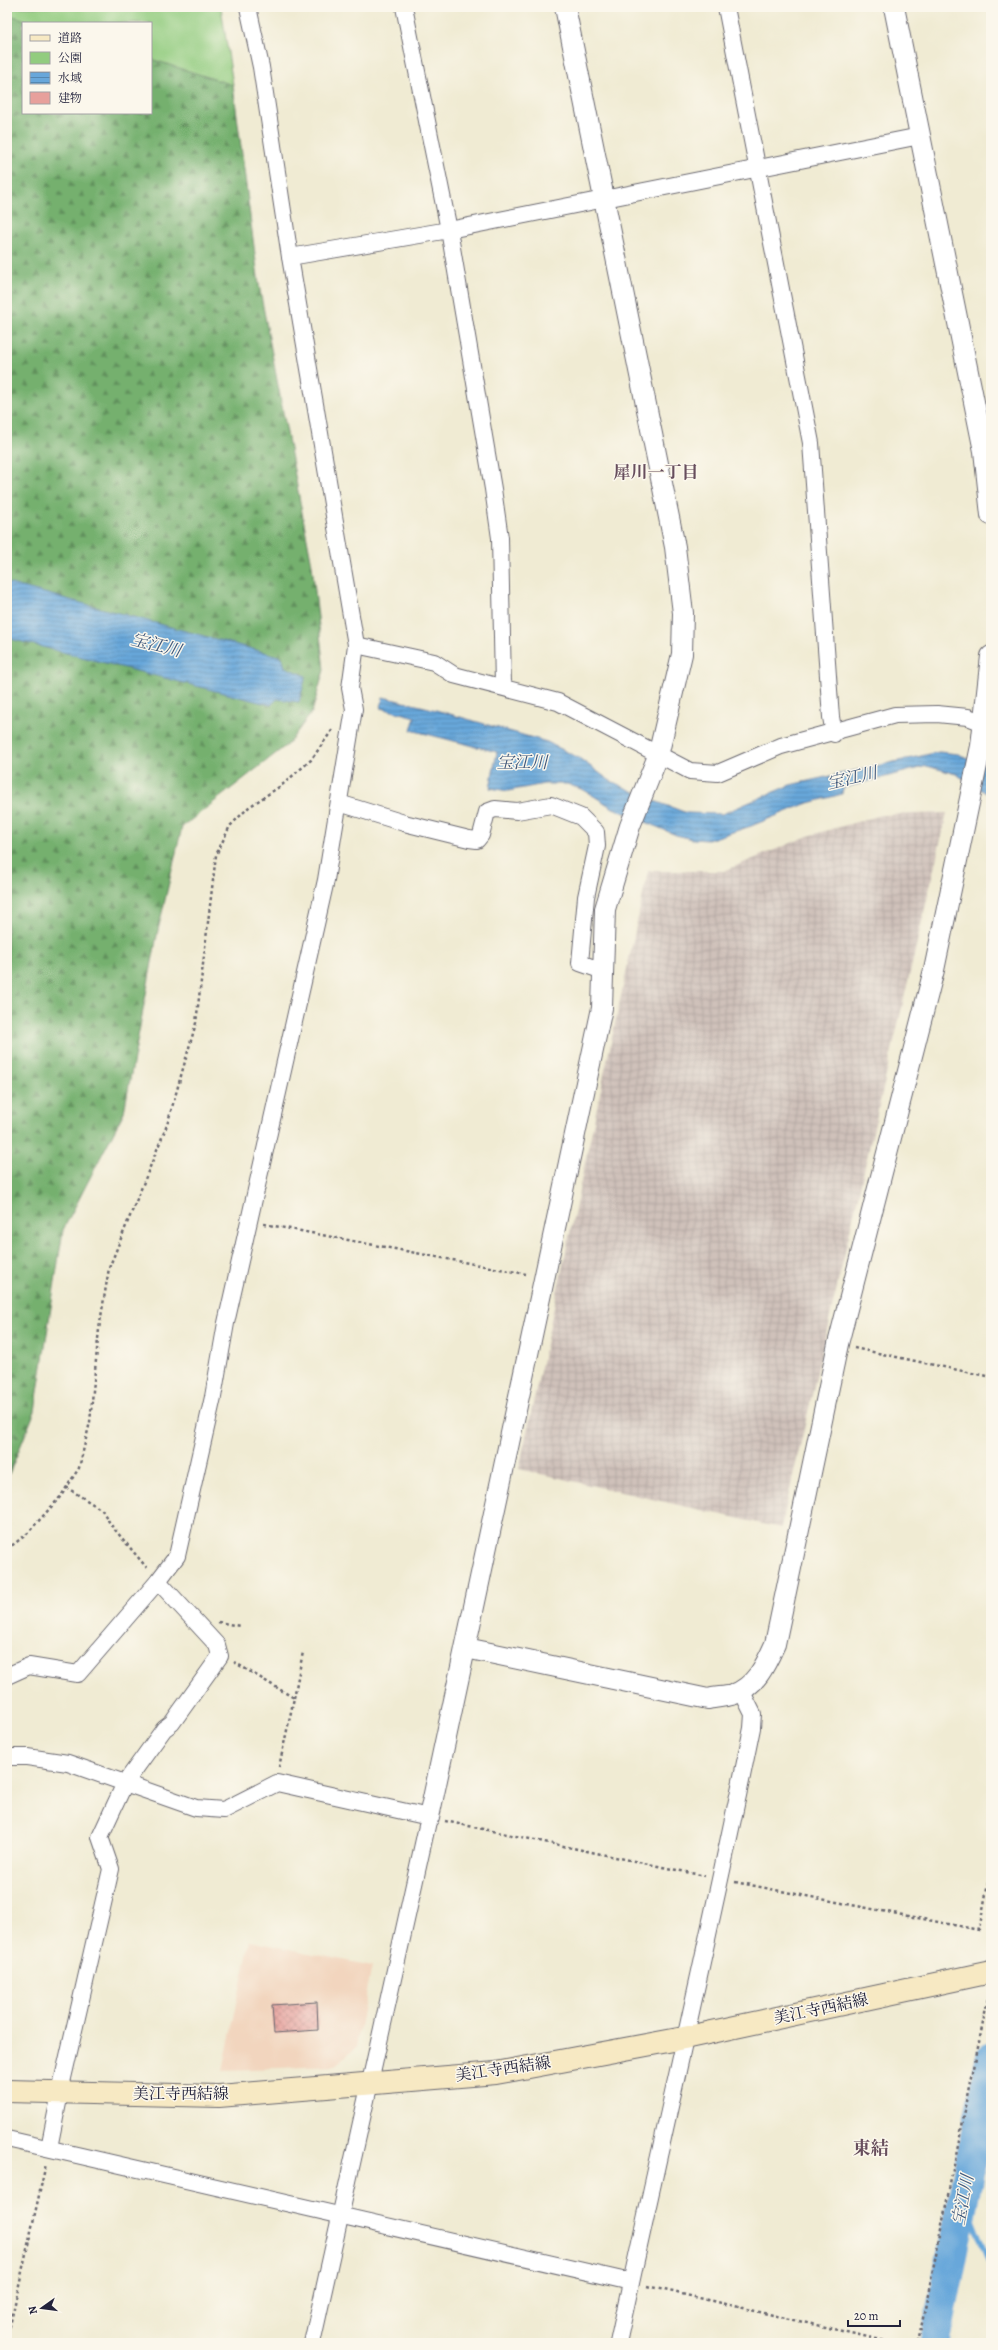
<svg xmlns="http://www.w3.org/2000/svg" width="998" height="2350" viewBox="0 0 998 2350" font-family="Alegreya,'Noto Serif JP',serif">
	<style>
		.built { fill: #f2d5be }
		.industrial { fill: url(#industrial-grid) }
		.forest { fill: url(#forest-firs); stroke: #4c6954 }
		.green { fill: #92cc7f; stroke: #5a775d }
		.water { fill: url(#water-rules); stroke: #45648a }
		.lines { fill: none; stroke-linecap: round; stroke-linejoin: round }
		.stream { stroke: #68a7da; stroke-width: 5 }
		.river { stroke: #68a7da; stroke-width: 31 }
		.building { fill: url(#building-cross-hatch) }
		.minor-casing { stroke: #6a6870; stroke-width: 18 }
		.tertiary-casing { stroke: #6a6870; stroke-width: 22 }
		.secondary-casing { stroke: #6a6870; stroke-width: 24 }
		.path { stroke: #6a6870; stroke-width: 2.5; stroke-dasharray: 3 3; stroke-linecap: butt }
		.minor { stroke: #fff; stroke-width: 16 }
		.tertiary { stroke: #fff; stroke-width: 20 }
		.secondary { stroke: #f7e9c3; stroke-width: 22 }
		.labels { text-anchor: middle; dominant-baseline: central; stroke-width: 3; stroke-linejoin: round; paint-order: stroke }
		.street-label { font-size: 16px; fill: #22223b; stroke: #fbf7ec }
		.neighbourhood-label { font-size: 17px; font-weight: bold; fill: #674e5d; stroke: #fbf7ec }
		.water-label { font-size: 17px; font-style: italic; fill: #3e577b; stroke: #fbf7ec }
		.quarter-label { font-size: 18px; font-weight: bold; fill: #674e5d; stroke: #fbf7ec }
	</style>
	<defs>
		<pattern id="industrial-grid" width="8" height="8" patternUnits="userSpaceOnUse"><rect width="8" height="8" fill="#cfc1ba"/><path d="M0 4h8M4 0v8" fill="none" stroke="#b1a6a1"/></pattern>
		<pattern id="forest-firs" width="22" height="20" patternUnits="userSpaceOnUse"><rect width="22" height="20" fill="#75b06e"/><path d="M5 1l3.5 6h-7zM16 11l3.5 6h-7z" fill="#608f5c"/></pattern>
		<pattern id="water-rules" width="6" height="5" patternUnits="userSpaceOnUse"><rect width="6" height="5" fill="#68a7da"/><path d="M0 2.5h6" fill="none" stroke="#5588b2"/></pattern>
		<pattern id="building-cross-hatch" width="8" height="8" patternUnits="userSpaceOnUse"><rect width="8" height="8" fill="#e7a09c"/><path d="M0 0l8 8M0 8l8-8" fill="none" stroke="#bb8280"/></pattern>
	</defs>
	<rect width="100%" height="100%" fill="#fbf7ec"/>
	<filter id="ink" filterUnits="userSpaceOnUse"><feTurbulence type="fractalNoise" baseFrequency=".025" numOctaves="2"/><feDisplacementMap in="SourceGraphic" scale="8" xChannelSelector="R" yChannelSelector="G"/><feConvolveMatrix kernelMatrix="1 2 1 2 8 2 1 2 1" color-interpolation-filters="sRGB"/></filter>
	<filter id="wash" filterUnits="userSpaceOnUse"><feTurbulence type="fractalNoise" baseFrequency=".012" numOctaves="4" result="noise"/><feDisplacementMap in="SourceGraphic" scale="16" xChannelSelector="R" yChannelSelector="G"/><feGaussianBlur stdDeviation="0.9" result="paint"/><feColorMatrix in="noise" values="0 0 0 0 0 0 0 0 0 0 0 0 0 0 0 0 0 1.4 0 .05"/><feComposite in="paint" operator="in"/></filter>
	<g filter="url(#wash)">
		<rect width="100%" height="100%" fill="#f0ebd3"/>
		<!-- built -->
		<polygon class="built" points="250,1941 372,1966 356,2046 336,2066 223,2070"/>
		<!-- industrial -->
		<polygon class="industrial" points="947,813 781,1528 519,1469 648,871 724,871 808,836 881,815"/>
		<!-- forest -->
		<polygon class="forest" points="7,14 35,23 23,23 23,113 151,113 151,59 233,85 259,285 312,565 324,670 312,712 288,744 182,827 158,930 124,1112 63,1230 35,1411 7,1479"/>
		<!-- green -->
		<polygon class="green" points="7,7 221,7 233,85 151,59 151,23 35,23 7,14"/>
		<!-- water -->
		<g class="water">
			<polygon points="7,583 282,657 285,667 306,676 299,702 277,699 271,705 7,638"/>
			<polygon points="383,697 429,708 547,742 579,758 609,780 649,799 687,813 722,814 790,785 939,752 958,754 991,768 991,796 956,774 927,766 843,788 842,794 805,804 751,826 708,840 693,839 676,835 613,808 584,790 567,784 544,784 508,791 490,788 497,752 411,730 415,717 381,708"/>
		</g>
		<g class="lines">
			<!-- stream -->
			<polyline class="stream" points="964,2199 991,2267"/>
			<!-- river -->
			<polyline class="river" points="935,2343 991,2058"/>
		</g>
		<g id="blocks">
			<!-- building -->
			<polygon class="building" points="317,2002 318,2030 274,2033 272,2005"/>
		</g>
	</g>
	<g filter="url(#ink)">
		<use href="#blocks" fill-opacity="0" stroke="#6a6870" stroke-width="1"/>
		<g class="lines">
			<!-- minor casing -->
			<g class="minor-casing">
				<g id="minor">
					<polyline points="404,7 449,230 493,489 500,538 503,686"/>
					<polyline points="726,7 811,443 831,717 834,734"/>
					<polyline points="290,257 449,230 920,136"/>
					<polyline points="356,645 434,662 454,675 558,702 690,771 718,773 781,746 895,715 937,714 968,717 991,726"/>
					<polyline points="339,803 404,823 469,839 477,840 481,835 487,812 495,809 517,811 551,805 581,817 596,832 597,846 586,897 580,963 603,971"/>
					<polyline points="7,1676 29,1666 78,1674 158,1581 177,1556 213,1397 226,1323 326,880 354,709 350,688 356,645 290,257 261,67 248,7"/>
					<polyline points="7,1757 27,1757 68,1763 196,1808 224,1810 277,1783 429,1817 312,2343"/>
					<polyline points="7,2139 631,2282"/>
					<polyline points="49,2148 63,2078 111,1869 100,1837 125,1783 164,1729 172,1723 220,1656 217,1645 158,1581"/>
					<path d="M618,2343C662,2138 710,1934 752,1728L753,1714L741,1690"/>
				</g>
			</g>
			<!-- tertiary casing -->
			<g class="tertiary-casing">
				<g id="tertiary">
					<polyline points="894,7 984,451 991,515"/>
					<path d="M466,1648L708,1699C716,1697 725,1697 732,1695C756,1687 766,1664 775,1644L838,1344L934,970L981,746L991,656"/>
					<polyline points="429,1817 602,1008 605,909 630,826 658,756 682,654 683,613 675,547 565,7"/>
				</g>
			</g>
			<!-- secondary casing -->
			<g class="secondary-casing">
				<polyline id="secondary" points="7,2091 219,2096 496,2073 684,2038 991,1972"/>
			</g>
			<!-- path -->
			<g class="path">
				<polyline points="264,1224 526,1274"/>
				<polyline points="854,1348 991,1377"/>
				<polyline points="66,1487 102,1510 111,1525 147,1568"/>
				<polyline points="7,1549 26,1535 61,1496 79,1468 90,1422 99,1329 109,1268 167,1125 196,1023 216,855 230,826 249,807 282,785 311,760 333,729"/>
				<polyline points="218,1622 240,1626"/>
				<polyline points="234,1662 294,1698 279,1767"/>
				<polyline points="294,1698 303,1652"/>
				<polyline points="445,1821 705,1876"/>
				<polyline points="735,1882 979,1930 991,1868"/>
				<polyline points="647,2286 894,2343"/>
				<polyline points="7,2339 46,2164"/>
				<polyline points="918,2343 989,1993"/>
			</g>
			<!-- minor -->
			<use href="#minor" class="minor"/>
			<!-- tertiary -->
			<use href="#tertiary" class="tertiary"/>
			<!-- secondary -->
			<use href="#secondary" class="secondary"/>
		</g>
	</g>
	<g class="labels">
		<!-- street labels -->
		<g class="street-label">
			<text transform="translate(821 2009) rotate(-12)">美江寺西結線</text>
			<text transform="translate(503 2069) rotate(-8)">美江寺西結線</text>
			<text x="181" y="2094">美江寺西結線</text>
		</g>
		<!-- neighbourhood labels -->
		<g class="neighbourhood-label">
			<text x="656" y="472">犀川一丁目</text>
		</g>
		<!-- water labels -->
		<g class="water-label">
			<text transform="translate(156 645) rotate(14)">宝江川</text>
			<text x="522" y="762">宝江川</text>
			<text transform="translate(852 778) rotate(-13)">宝江川</text>
			<text transform="translate(963 2200) rotate(-79)">宝江川</text>
		</g>
		<!-- quarter labels -->
		<g class="quarter-label">
			<text x="871" y="2148">東結</text>
		</g>
	</g>
	<!-- margin -->
	<rect width="998" height="2350" fill="none" stroke="#fbf7ec" stroke-width="24"/>
	<!-- legend -->
	<rect x="22" y="22" width="130" height="92" fill="#fbf7ec" stroke="#a4a2a5"/>
	<rect x="30" y="35" width="20" height="6" fill="#f7e9c3" stroke="#a4a2a5"/>
	<text x="58" y="42" font-size="12" fill="#22223b">道路</text>
	<rect x="30" y="52" width="20" height="12" fill="#92cc7f" stroke="#a4a2a5"/>
	<text x="58" y="62" font-size="12" fill="#22223b">公園</text>
	<rect x="30" y="72" width="20" height="12" fill="url(#water-rules)" stroke="#a4a2a5"/>
	<text x="58" y="82" font-size="12" fill="#22223b">水域</text>
	<rect x="30" y="92" width="20" height="12" fill="#e7a09c" stroke="#a4a2a5"/>
	<text x="58" y="102" font-size="12" fill="#22223b">建物</text>
	<!-- north arrow -->
	<g transform="translate(42 2308) rotate(256)" stroke="#fbf7ec" stroke-width="3" paint-order="stroke">
	<path d="M0-3L7 15L0 10L-7 15Z" fill="#22223b"/>
	<text y="-6" font-size="11" font-weight="bold" text-anchor="middle" fill="#22223b">N</text>
	</g>
	<!-- scale -->
	<path d="M848 2320v6h52v-6" fill="none" stroke="#22223b" stroke-width="2"/>
	<text x="854" y="2320" font-size="12" fill="#22223b" stroke="#fbf7ec" stroke-width="3" paint-order="stroke">20 m</text>
</svg>
